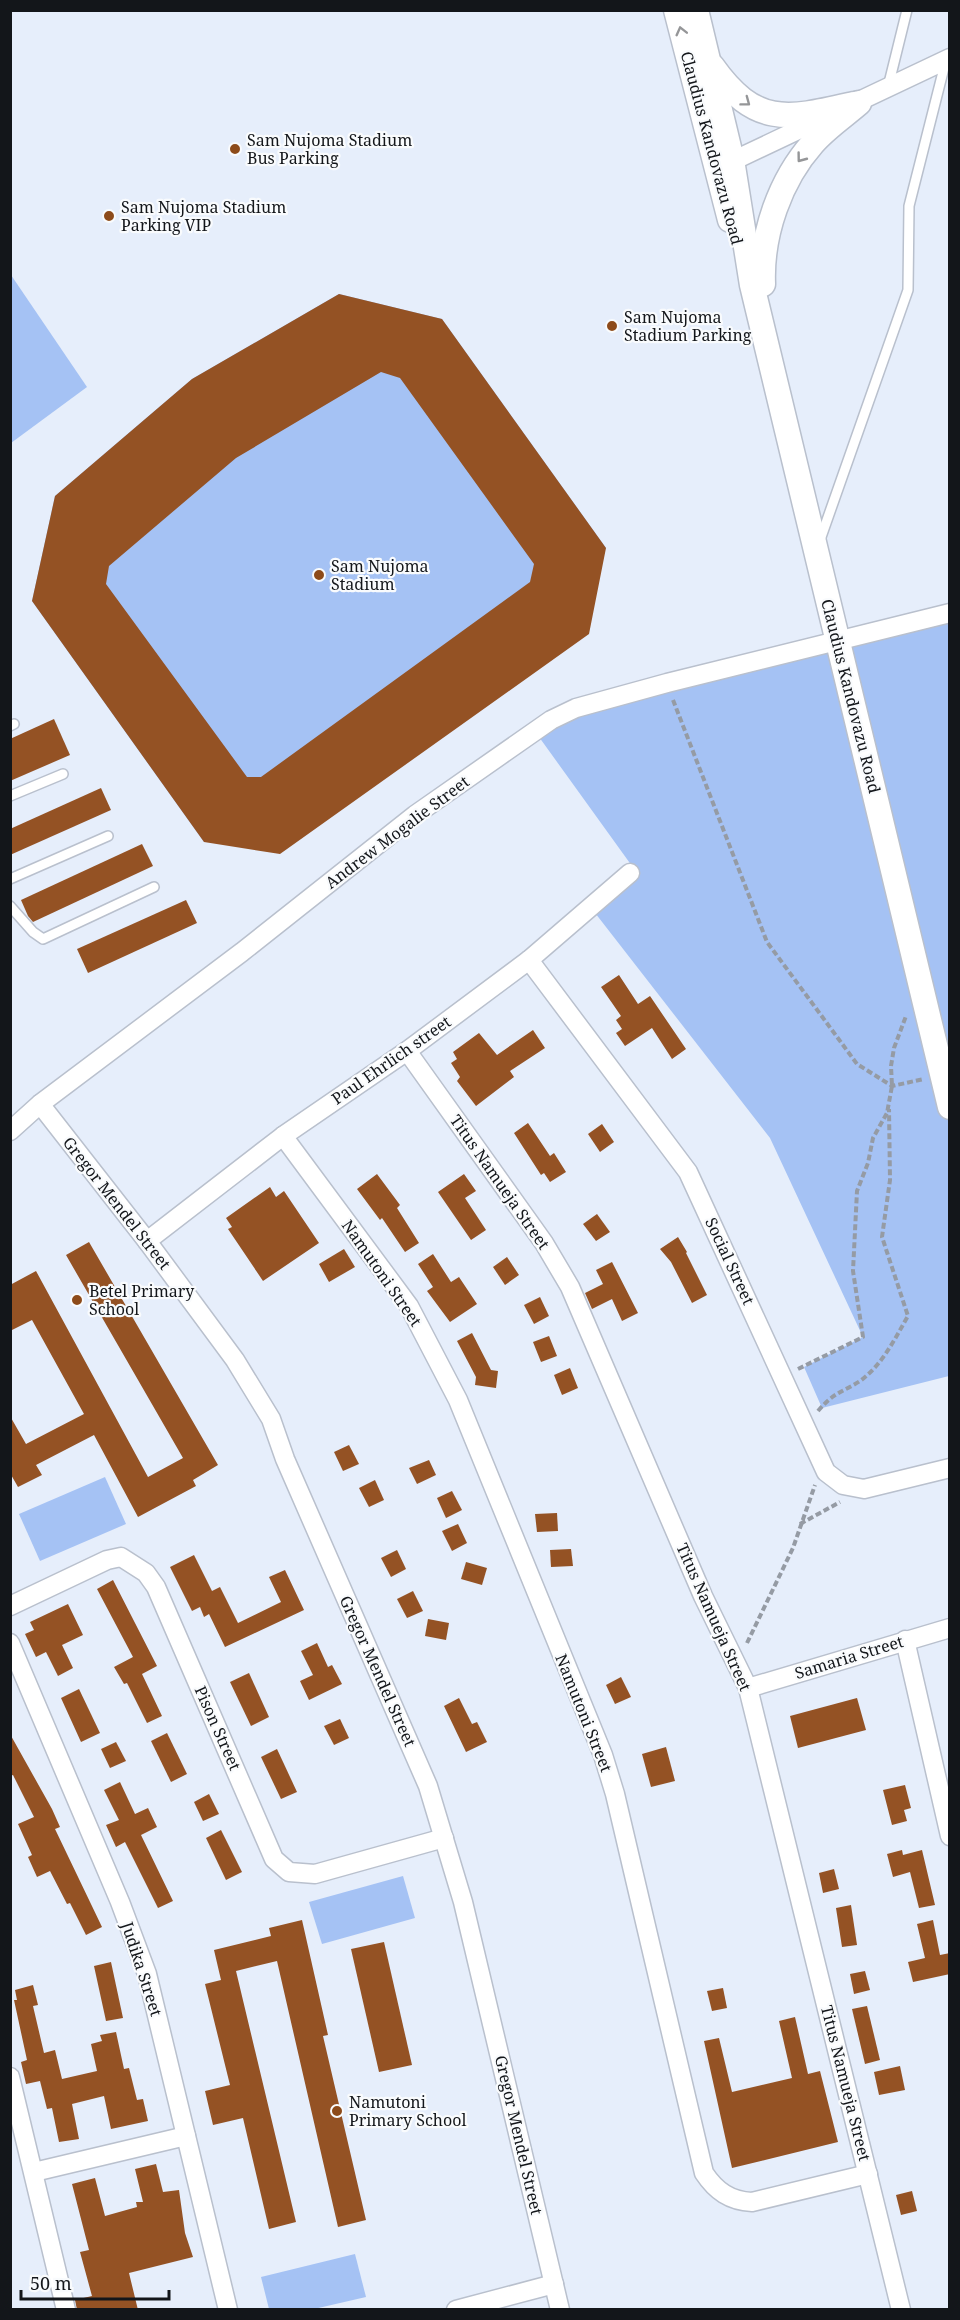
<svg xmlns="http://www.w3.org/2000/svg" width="960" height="2320" viewBox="0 0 960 2320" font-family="'Noto Serif',serif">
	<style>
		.green { fill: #a5c2f4 }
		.building { fill: #945224; fill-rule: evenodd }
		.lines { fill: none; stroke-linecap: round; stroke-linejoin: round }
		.service-casing { stroke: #b9c0cd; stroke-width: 12 }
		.minor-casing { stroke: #b9c0cd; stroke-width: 21 }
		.tertiary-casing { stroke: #b9c0cd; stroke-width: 27 }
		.path { stroke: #959ba4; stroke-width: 4; stroke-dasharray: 6 3; stroke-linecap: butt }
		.service { stroke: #fff; stroke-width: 9 }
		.minor { stroke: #fff; stroke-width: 18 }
		.tertiary { stroke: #fff; stroke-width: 24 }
		.oneway { stroke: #959698 }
		.poi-dot { fill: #8d4b1a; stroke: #f9fbfd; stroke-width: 2 }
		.labels { text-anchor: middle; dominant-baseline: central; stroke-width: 4.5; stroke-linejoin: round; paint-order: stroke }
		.poi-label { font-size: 16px; fill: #13161a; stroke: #f9fbfd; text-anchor: start }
		.street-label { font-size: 16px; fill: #13161a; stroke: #f9fbfd }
	</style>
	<rect width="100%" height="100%" fill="#e6eefb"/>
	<!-- green -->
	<g class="green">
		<polygon points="11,275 87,387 11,443 10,443"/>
		<polygon points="339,294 442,319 606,548 204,842 32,601 55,496 192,379"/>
		<polygon points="949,613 949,1376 822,1408 804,1367 863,1337 770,1138 592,909 637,873 534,730 576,708"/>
		<polygon points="105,1477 126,1524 40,1561 19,1514"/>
		<polygon points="403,1876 415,1918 322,1944 309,1902"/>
		<polygon points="355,2254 366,2297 314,2309 269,2309 261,2277"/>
	</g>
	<!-- building -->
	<g class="building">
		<path d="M339,294L442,319L606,548L589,634L280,854L204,842L32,601L55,496L192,379ZM381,372L400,378L534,564L530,582L261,777H247L106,584L109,566L236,458Z"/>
		<polygon points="54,719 70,755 10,781 10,739"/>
		<polygon points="101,788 111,810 10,855 10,829"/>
		<polygon points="142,844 153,866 33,922 28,916 21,900"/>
		<polygon points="186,900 197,923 88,973 77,949"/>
		<polygon points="619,975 638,1004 650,996 686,1049 672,1059 652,1028 625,1046 616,1033 622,1029 616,1020 621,1016 601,987"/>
		<polygon points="533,1030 545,1048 510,1071 514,1077 476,1106 457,1081 460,1077 451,1063 457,1059 453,1052 479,1033 497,1055"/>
		<polygon points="528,1123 550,1156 554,1153 566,1172 550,1182 544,1173 541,1175 514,1133"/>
		<polygon points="602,1124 614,1142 600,1152 588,1134"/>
		<polygon points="377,1174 400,1205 397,1208 419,1243 405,1252 382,1218 380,1220 357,1189"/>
		<polygon points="464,1174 476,1191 465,1198 486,1230 471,1240 438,1192"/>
		<polygon points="270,1187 276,1197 284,1191 319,1243 263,1281 228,1229 232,1227 226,1218"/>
		<polygon points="597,1214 610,1232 596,1241 583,1224"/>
		<polygon points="678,1237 687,1252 686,1253 707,1295 692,1303 671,1262 660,1249"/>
		<polygon points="89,1242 218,1465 193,1480 196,1486 138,1517 94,1435 36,1465 42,1475 18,1487 10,1473 10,1416 26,1444 84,1414 32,1320 10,1331 10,1285 36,1271 148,1477 183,1458 66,1255"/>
		<polygon points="344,1249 355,1267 329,1282 319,1264"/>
		<polygon points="433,1254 451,1282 459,1277 477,1304 450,1322 427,1291 433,1287 418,1264"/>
		<polygon points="507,1257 519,1275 505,1285 493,1267"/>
		<polygon points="612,1262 638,1313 622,1321 612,1299 592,1309 585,1293 603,1284 596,1270"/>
		<polygon points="540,1297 549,1316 534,1324 524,1305"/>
		<polygon points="472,1333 491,1370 498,1371 496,1388 475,1385 476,1377 457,1341"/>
		<polygon points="549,1336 557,1356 541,1362 533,1342"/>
		<polygon points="570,1368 578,1388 562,1395 554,1375"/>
		<polygon points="349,1445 359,1464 343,1471 334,1452"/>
		<polygon points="429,1460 436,1475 417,1484 409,1468"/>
		<polygon points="375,1480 384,1500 369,1507 359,1488"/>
		<polygon points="452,1491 462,1510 446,1518 437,1498"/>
		<polygon points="557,1513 558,1531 537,1532 535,1514"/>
		<polygon points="458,1524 467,1543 452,1551 442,1531"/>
		<polygon points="571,1549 573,1566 551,1567 550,1550"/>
		<polygon points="397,1550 406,1569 391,1577 381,1558"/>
		<polygon points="194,1555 212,1591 220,1587 238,1623 281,1602 269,1577 285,1570 304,1610 225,1647 209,1614 204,1617 200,1607 192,1611 170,1567"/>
		<polygon points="466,1562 487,1568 482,1585 461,1579"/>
		<polygon points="113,1580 157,1666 142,1674 162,1716 147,1723 127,1683 124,1684 114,1667 133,1657 97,1589"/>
		<polygon points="413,1591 423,1611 407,1618 397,1599"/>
		<polygon points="68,1604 83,1635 62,1645 73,1668 58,1676 46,1652 36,1657 25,1634 34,1630 30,1622"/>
		<polygon points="428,1619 449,1623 446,1640 425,1636"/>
		<polygon points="317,1643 328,1667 332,1665 342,1684 309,1700 300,1681 313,1675 301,1651"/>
		<polygon points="249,1673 269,1717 251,1726 230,1682"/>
		<polygon points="621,1677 631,1697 615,1704 606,1685"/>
		<polygon points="79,1689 100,1733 81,1742 61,1698"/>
		<polygon points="459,1698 472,1724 477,1722 487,1742 466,1752 444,1706"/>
		<polygon points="857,1698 866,1730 798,1748 790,1716"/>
		<polygon points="340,1719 349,1738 334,1745 324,1726"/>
		<polygon points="167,1733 187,1774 171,1782 151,1741"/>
		<polygon points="10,1734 52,1809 60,1827 55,1829 102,1927 86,1935 70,1903 67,1904 50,1871 37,1877 28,1857 32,1855 18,1824 34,1817 13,1775 10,1776"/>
		<polygon points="116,1742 126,1761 110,1768 101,1749"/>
		<polygon points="666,1747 675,1781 651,1787 642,1754"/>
		<polygon points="277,1749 297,1792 281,1799 261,1757"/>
		<polygon points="120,1782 135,1814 148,1808 157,1827 141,1835 173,1901 158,1908 125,1842 116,1847 106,1825 119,1820 104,1790"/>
		<polygon points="905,1785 911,1808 904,1810 907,1821 892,1825 883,1790"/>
		<polygon points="209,1794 219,1814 203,1821 194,1802"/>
		<polygon points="221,1830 242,1872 226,1880 206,1838"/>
		<polygon points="902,1850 903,1855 922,1850 935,1905 919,1908 910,1872 893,1877 887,1854"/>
		<polygon points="834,1869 839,1889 823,1893 819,1873"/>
		<polygon points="851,1905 857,1945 842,1947 836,1908"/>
		<polygon points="302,1920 328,2035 323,2036 366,2220 338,2227 277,1961 236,1971 296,2222 269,2229 243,2118 213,2125 205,2091 230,2085 205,1984 221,1980 214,1950 271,1936 269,1928"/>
		<polygon points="933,1920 940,1955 950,1953 950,1974 913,1982 908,1962 925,1958 917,1924"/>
		<polygon points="384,1942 412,2065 379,2072 351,1949"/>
		<polygon points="111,1962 123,2018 106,2021 94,1966"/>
		<polygon points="865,1971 870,1990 854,1994 850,1974"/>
		<polygon points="33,1985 38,2005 33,2006 44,2053 55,2050 62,2079 97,2071 91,2044 102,2041 100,2035 116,2032 124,2069 129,2068 137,2100 143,2099 148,2121 111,2129 104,2096 72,2104 79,2139 59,2142 52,2108 47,2109 40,2081 26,2084 21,2062 27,2060 14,2000 17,2000 15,1990"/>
		<polygon points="723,1988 727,2008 712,2011 707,1991"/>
		<polygon points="867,2006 880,2060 865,2064 852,2009"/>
		<polygon points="795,2017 808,2074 820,2071 838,2142 732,2168 704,2041 719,2038 732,2092 792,2078 779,2021"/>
		<polygon points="900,2066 905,2090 879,2095 874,2072"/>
		<polygon points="156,2164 163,2192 179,2190 185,2233 193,2257 129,2273 138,2310 77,2310 75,2300 92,2296 80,2252 89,2250 72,2184 95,2178 105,2216 137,2207 136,2202 143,2202 135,2169"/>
		<polygon points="912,2191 917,2211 901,2215 896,2195"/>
	</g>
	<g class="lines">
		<!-- service casing -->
		<g class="service-casing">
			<g id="service">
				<polyline points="888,87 907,10"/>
				<polyline points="820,540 908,290 909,206 946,60"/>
				<polyline points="10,726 14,724"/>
				<polyline points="10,796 63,774"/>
				<polyline points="10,879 108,836"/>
				<polyline points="10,906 33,932 43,939 154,887"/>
			</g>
		</g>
		<!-- minor casing -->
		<g class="minor-casing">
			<g id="minor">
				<polyline points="722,166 950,58"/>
				<polyline points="529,960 688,1172 826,1472 843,1485 864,1489 950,1468"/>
				<polyline points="407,1051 544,1243 570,1287 703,1596 748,1688 901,2310"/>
				<polyline points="40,1104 147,1241 235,1360 271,1419 285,1459 428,1786 463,1902 560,2310"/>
				<polyline points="10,1131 40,1104 242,952 415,815 551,720 576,708 667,683 950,613"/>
				<path d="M283,1136L409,1306L458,1400L603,1755L615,1794L704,2173C716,2191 730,2201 752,2202L868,2174"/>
				<polyline points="147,1241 283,1136 407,1051 529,960 630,873"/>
				<polyline points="10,1606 107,1560 121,1557 146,1573 156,1587 274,1859 289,1872 315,1874 444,1838"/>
				<polyline points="905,1640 950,1836"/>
				<polyline points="10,1643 120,1902 147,1974 228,2310"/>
				<polyline points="748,1688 950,1628"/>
				<polyline points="10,2077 66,2310"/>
				<polyline points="34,2172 186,2136"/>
				<polyline points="456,2310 554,2284"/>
			</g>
		</g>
		<!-- tertiary casing -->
		<g class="tertiary-casing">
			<g id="tertiary">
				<polyline points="676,10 730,220"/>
				<polyline points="696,10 732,160 752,285 950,1107"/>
				<path d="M712,66C756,128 788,119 854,104"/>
				<path d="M763,284C761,234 780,180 813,143C826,128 844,116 859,103"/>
			</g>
		</g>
		<!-- path -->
		<g class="path">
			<polyline points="673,700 767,942 857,1064 892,1086 924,1079"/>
			<polyline points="798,1369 863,1337 853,1271 857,1191 868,1163 873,1138 887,1113 892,1086 891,1066 894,1048 906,1016"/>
			<path d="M818,1411C834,1392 841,1393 860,1381C883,1364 894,1340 908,1316L882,1237L890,1180L889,1109"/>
			<polyline points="800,1524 840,1502"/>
			<polyline points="747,1643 793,1548 815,1485"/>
		</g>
		<!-- service -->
		<use href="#service" class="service"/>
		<!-- minor -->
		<use href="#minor" class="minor"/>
		<!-- tertiary -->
		<use href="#tertiary" class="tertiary"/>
	</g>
	<!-- one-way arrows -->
	<defs><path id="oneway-chevron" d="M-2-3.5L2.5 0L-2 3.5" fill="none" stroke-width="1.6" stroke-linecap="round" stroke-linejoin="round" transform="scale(1.5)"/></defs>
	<g class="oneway">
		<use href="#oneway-chevron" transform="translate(681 31) rotate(-104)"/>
		<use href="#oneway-chevron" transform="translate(746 102) rotate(37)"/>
		<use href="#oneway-chevron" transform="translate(801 158) rotate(127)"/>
	</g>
	<!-- markers -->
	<g class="poi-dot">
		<circle cx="235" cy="149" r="6"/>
		<circle cx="109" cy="216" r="6"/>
		<circle cx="612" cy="326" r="6"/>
		<circle cx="319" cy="575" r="6"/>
		<circle cx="77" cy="1300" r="6"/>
		<circle cx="337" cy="2111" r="6"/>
	</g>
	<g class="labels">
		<!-- poi labels -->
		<g class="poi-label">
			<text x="247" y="140">Sam Nujoma Stadium<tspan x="247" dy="18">Bus Parking</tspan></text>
			<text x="121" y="207">Sam Nujoma Stadium<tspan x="121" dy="18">Parking VIP</tspan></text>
			<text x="624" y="317">Sam Nujoma<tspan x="624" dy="18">Stadium Parking</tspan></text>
			<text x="331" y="566">Sam Nujoma<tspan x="331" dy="18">Stadium</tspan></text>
			<text x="89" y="1291">Betel Primary<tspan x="89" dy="18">School</tspan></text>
			<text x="349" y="2102">Namutoni<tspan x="349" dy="18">Primary School</tspan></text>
		</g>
		<!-- street labels -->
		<g class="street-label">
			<text transform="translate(712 148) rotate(75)">Claudius Kandovazu Road</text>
			<text transform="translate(851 696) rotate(76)">Claudius Kandovazu Road</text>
			<text transform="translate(397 832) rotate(-37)">Andrew Mogalie Street</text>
			<text transform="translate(391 1060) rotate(-35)">Paul Ehrlich street</text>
			<text transform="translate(500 1182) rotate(55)">Titus Namueja Street</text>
			<text transform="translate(117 1203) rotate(52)">Gregor Mendel Street</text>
			<text transform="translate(730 1261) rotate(65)">Social Street</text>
			<text transform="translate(382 1273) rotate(55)">Namutoni Street</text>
			<text transform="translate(714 1617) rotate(66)">Titus Namueja Street</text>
			<text transform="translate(849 1657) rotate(-17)">Samaria Street</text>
			<text transform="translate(378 1671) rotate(66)">Gregor Mendel Street</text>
			<text transform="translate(584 1713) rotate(68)">Namutoni Street</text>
			<text transform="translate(218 1728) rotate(66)">Pison Street</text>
			<text transform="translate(142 1969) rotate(72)">Judika Street</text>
			<text transform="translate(846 2083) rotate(76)">Titus Namueja Street</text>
			<text transform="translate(519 2135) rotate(77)">Gregor Mendel Street</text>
		</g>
	</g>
	<!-- border -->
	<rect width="960" height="2320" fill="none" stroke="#13161a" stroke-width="24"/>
	<!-- scale -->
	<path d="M21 2290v9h148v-9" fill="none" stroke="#13161a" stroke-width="3"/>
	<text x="30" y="2290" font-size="18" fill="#13161a" stroke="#f9fbfd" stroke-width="4.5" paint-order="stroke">50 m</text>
</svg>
